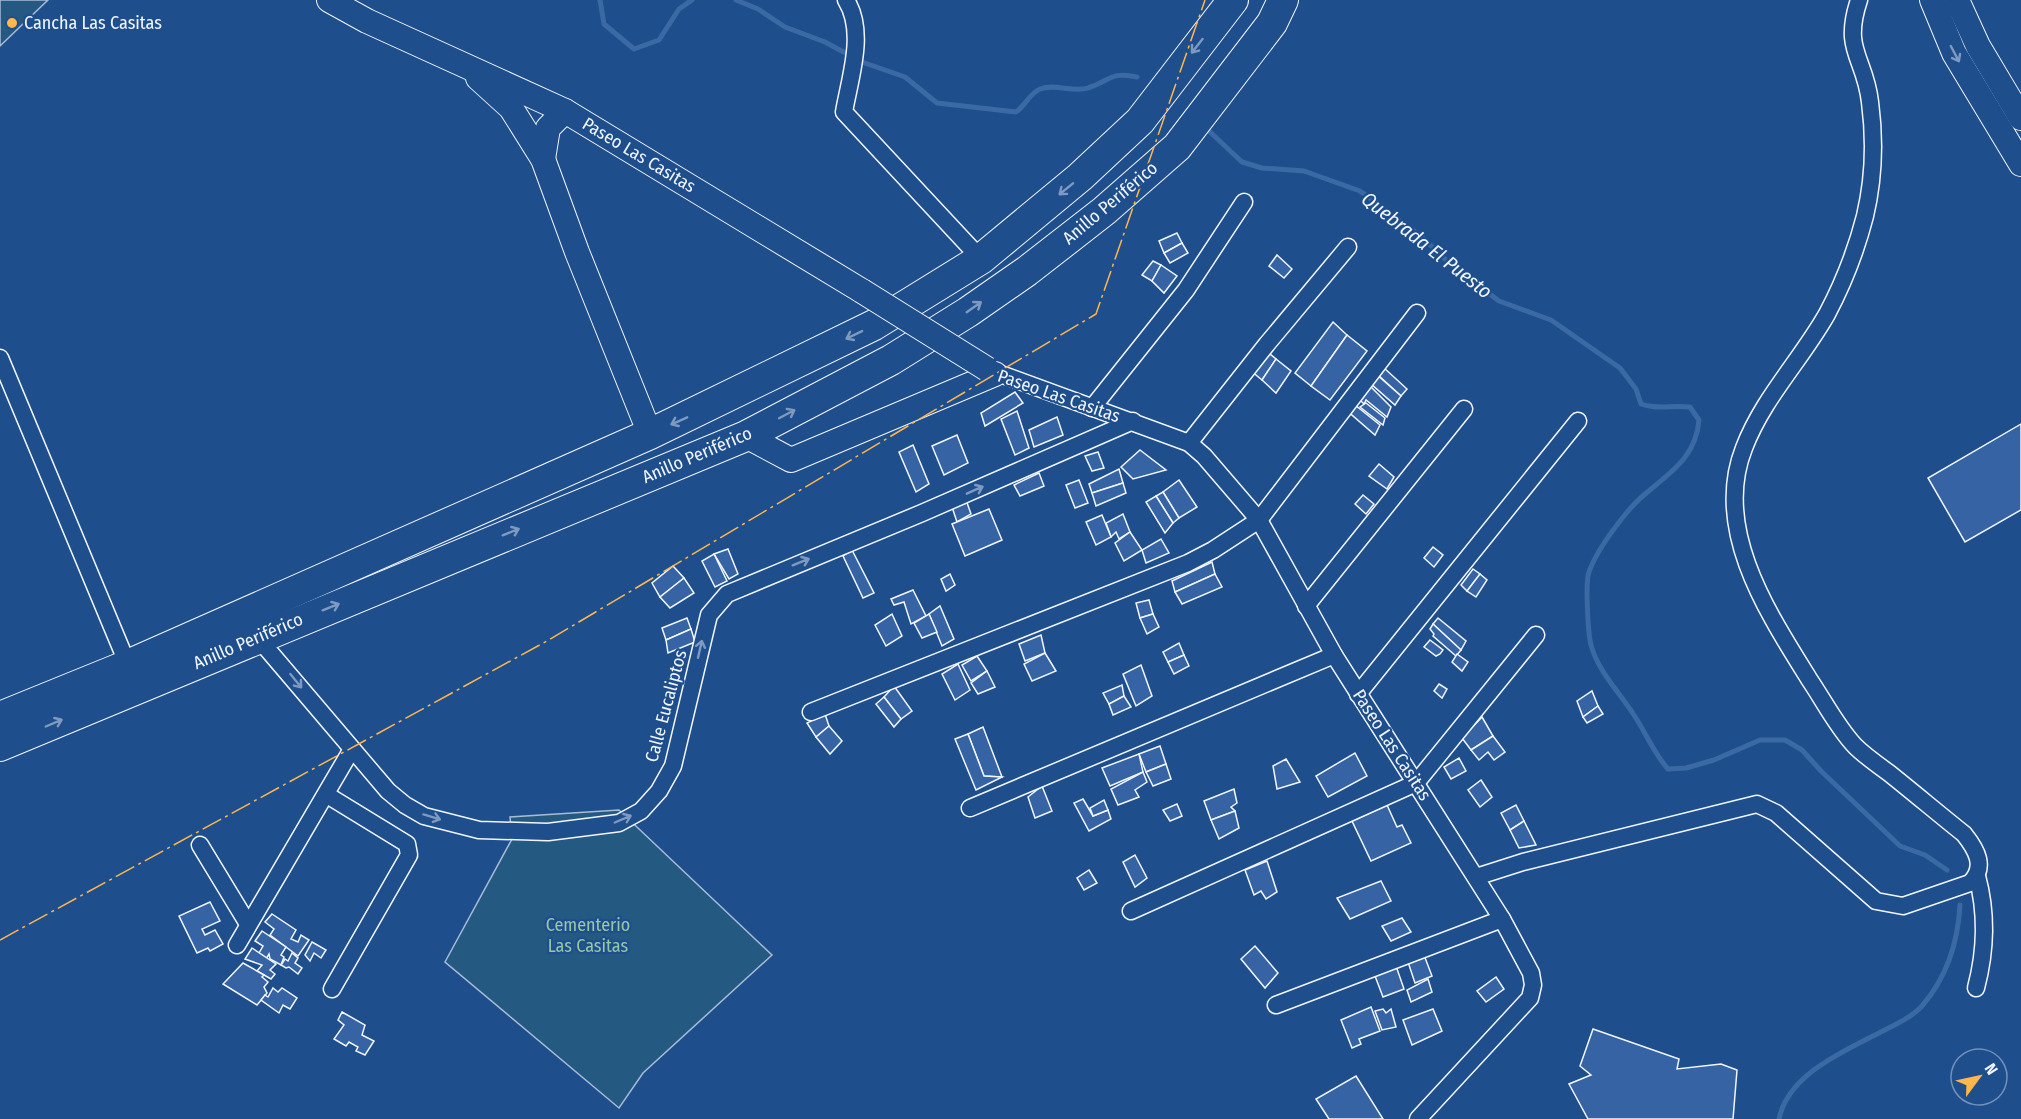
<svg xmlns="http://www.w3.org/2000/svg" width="2021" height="1119" viewBox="0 0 2021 1119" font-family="'Fira Sans Condensed',sans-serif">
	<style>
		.green { fill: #245a82; stroke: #a8bbd7; stroke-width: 1.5 }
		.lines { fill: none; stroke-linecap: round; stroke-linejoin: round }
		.stream { stroke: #3b69a3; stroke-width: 5 }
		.building { fill: #3563a3; stroke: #f2f6ff; stroke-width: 1.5 }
		.street-casing { stroke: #f2f6ff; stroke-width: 19 }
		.secondary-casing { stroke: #f2f6ff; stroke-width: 26 }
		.highway-casing { stroke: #f2f6ff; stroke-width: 32 }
		.street { stroke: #1f4e8c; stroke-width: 16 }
		.secondary { stroke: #1f4e8c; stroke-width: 24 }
		.highway { stroke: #1f4e8c; stroke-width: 30 }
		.secondary-bridge-casing { stroke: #f2f6ff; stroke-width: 26; stroke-linecap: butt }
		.secondary-bridge { stroke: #1f4e8c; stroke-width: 24 }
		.power { stroke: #ffb74d; stroke-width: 1.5; stroke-dasharray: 21 4.5 3 4.5; stroke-linecap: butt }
		.oneway { stroke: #7e9ac0 }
		.poi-dot { fill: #ffb74d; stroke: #1f4e8c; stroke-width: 2 }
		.labels { text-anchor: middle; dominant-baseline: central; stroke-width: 4.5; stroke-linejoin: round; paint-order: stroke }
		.poi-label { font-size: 18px; fill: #f2f6ff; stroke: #1f4e8c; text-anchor: start }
		.street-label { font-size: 18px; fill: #f2f6ff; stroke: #1f4e8c }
		.park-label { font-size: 18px; fill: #97c8a6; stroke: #1f4e8c }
		.water-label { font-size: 20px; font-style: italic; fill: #f2f6ff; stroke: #1f4e8c }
	</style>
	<rect width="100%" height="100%" fill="#1f4e8c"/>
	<!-- green -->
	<g class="green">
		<polygon points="0,0 48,0 0,46"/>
		<polygon points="619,810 772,955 643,1073 619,1108 445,962 512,839 510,817"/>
	</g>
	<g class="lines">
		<!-- stream -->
		<g class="stream">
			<polyline points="600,0 604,24 634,49 659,40 679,9 692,0"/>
			<path d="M736,0L758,9L785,27L825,42L862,62L905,77L937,103L1016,112C1025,106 1030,93 1040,89C1055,83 1073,93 1088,88C1111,81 1109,71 1137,77"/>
			<path d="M1208,130L1242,162L1262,168L1304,171L1360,191L1422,237L1448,262L1499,301L1551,320L1620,368L1636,389L1641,404C1657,410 1673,405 1690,407L1699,420C1696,457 1671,472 1645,494C1626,510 1597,549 1589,572C1585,582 1588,633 1591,645C1598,671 1619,692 1634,715C1646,733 1653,752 1668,769L1686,768L1714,760L1760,740H1785L1802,750L1821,771L1900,846L1925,855L1947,870"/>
			<path d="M1779,1119C1788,1075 1842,1052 1879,1033C1894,1025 1911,1018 1922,1006C1947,977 1958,942 1960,905"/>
		</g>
	</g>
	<!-- building -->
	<g class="building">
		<polygon points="1177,233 1182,243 1164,253 1159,241"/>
		<polygon points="1182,243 1188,253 1170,263 1164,253"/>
		<polygon points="1277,255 1292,269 1284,278 1269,266"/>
		<polygon points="1153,261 1161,265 1152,281 1142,275"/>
		<polygon points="1161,265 1177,276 1164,293 1152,281"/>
		<polygon points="1333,322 1347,335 1311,386 1295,373"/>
		<polygon points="1347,335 1367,351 1330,400 1311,386"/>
		<polygon points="1264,349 1276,359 1262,380 1250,370"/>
		<polygon points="1276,359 1291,371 1276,393 1262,380"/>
		<polygon points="1383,367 1407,389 1401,396 1377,374"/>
		<polygon points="1376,374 1401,396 1395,405 1370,383"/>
		<polygon points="1368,384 1391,407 1387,417 1366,400 1364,404 1357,397"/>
		<polygon points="1015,392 1023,403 985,426 981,413"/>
		<polygon points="1350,401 1380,425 1375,435 1345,409"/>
		<polygon points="1366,403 1385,418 1383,425 1360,407"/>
		<polygon points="1017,411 1029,448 1015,455 1001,419"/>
		<polygon points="1057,417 1063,435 1034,447 1029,430"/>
		<polygon points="2021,424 2021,510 1965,542 1928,478"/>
		<polygon points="957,435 968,463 944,475 932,446"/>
		<polygon points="913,445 929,484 916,492 899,452"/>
		<polygon points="1140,450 1166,470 1133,479 1121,467"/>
		<polygon points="1098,452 1104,468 1092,471 1085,456"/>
		<polygon points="1379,464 1394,477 1387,489 1369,476"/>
		<polygon points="1119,469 1123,483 1092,493 1089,484"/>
		<polygon points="1039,473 1044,486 1020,496 1014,485"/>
		<polygon points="1079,480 1088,503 1075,508 1066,485"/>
		<polygon points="1179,480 1197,507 1179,518 1163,492"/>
		<polygon points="1123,483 1126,493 1096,506 1092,493"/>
		<polygon points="1163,492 1179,518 1173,523 1156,496"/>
		<polygon points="1363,495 1374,504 1366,514 1355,504"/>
		<polygon points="1156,496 1173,523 1165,533 1146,502"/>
		<polygon points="965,497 971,514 957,522 951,504"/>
		<polygon points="989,509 1002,540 965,556 952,524"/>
		<polygon points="1123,514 1130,532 1119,539 1116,532 1111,537 1106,523"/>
		<polygon points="1102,515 1111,537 1096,545 1086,522"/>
		<polygon points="1130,532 1142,550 1124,561 1115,543"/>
		<polygon points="1161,539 1169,553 1146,563 1142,550"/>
		<polygon points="1433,547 1443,555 1434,567 1424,558"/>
		<polygon points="728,549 738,574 729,579 714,554"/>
		<polygon points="852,550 874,593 863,598 843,556"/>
		<polygon points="714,554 727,581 715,587 702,561"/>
		<polygon points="1212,562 1215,574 1175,592 1172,581"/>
		<polygon points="673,566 684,578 660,597 652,583"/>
		<polygon points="1473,569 1480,574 1467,591 1461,585"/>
		<polygon points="950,574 955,585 946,591 941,579"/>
		<polygon points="1215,574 1222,587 1182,604 1175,592"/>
		<polygon points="1480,574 1487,580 1476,597 1467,591"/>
		<polygon points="684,578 694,593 670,608 660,597"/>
		<polygon points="913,590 926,616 911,624 904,602 894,605 891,599"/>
		<polygon points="1149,600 1153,614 1140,618 1136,603"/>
		<polygon points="940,606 954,639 942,646 929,614"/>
		<polygon points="892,614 902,636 886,646 875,625"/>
		<polygon points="929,614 937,632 922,638 914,623"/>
		<polygon points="1153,614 1159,627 1147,634 1140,618"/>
		<polygon points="687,618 691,629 666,640 662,628"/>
		<polygon points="1438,618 1466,641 1461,650 1433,624"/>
		<polygon points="1433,624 1461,650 1456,656 1433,636 1434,634 1430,629"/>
		<polygon points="691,629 695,642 668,653 666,640"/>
		<polygon points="1041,635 1045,653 1025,661 1019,644"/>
		<polygon points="1430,640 1443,650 1440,654 1436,656 1424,647"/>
		<polygon points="1179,643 1184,655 1168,662 1163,652"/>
		<polygon points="1045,653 1056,671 1032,681 1024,664"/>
		<polygon points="1457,654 1468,662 1462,671 1452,662"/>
		<polygon points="1184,655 1189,666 1174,674 1168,662"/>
		<polygon points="977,656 987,671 971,681 962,665"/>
		<polygon points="958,664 970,690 955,700 942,674"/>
		<polygon points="1141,665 1152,696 1136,706 1123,674"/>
		<polygon points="987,671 995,687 978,694 971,683"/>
		<polygon points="1439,684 1447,689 1442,698 1434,691"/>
		<polygon points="1122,685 1124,696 1109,704 1103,693"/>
		<polygon points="894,686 912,711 901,719 884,697"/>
		<polygon points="1592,691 1598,706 1583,717 1577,701"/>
		<polygon points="1124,696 1131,707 1113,715 1109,704"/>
		<polygon points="884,697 901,719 894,727 876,704"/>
		<polygon points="1598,706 1603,714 1587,723 1583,717"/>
		<polygon points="825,714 829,726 816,737 807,723"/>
		<polygon points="1482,717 1493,736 1471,750 1462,738"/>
		<polygon points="829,726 842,741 830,754 816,737"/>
		<polygon points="983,727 1002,777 984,776 968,734"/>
		<polygon points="968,734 984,776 1002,777 976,790 955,739"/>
		<polygon points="1493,736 1505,752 1494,760 1488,752 1479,760 1471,750"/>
		<polygon points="1160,746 1166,764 1146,772 1139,754"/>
		<polygon points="1355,753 1367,776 1328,797 1316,776"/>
		<polygon points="1139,754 1143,772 1110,786 1102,768"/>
		<polygon points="1459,758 1466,771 1451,779 1444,767"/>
		<polygon points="1286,759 1300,782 1277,789 1273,766"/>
		<polygon points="1166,764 1171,779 1153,786 1146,772"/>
		<polygon points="1143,772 1147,782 1135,790 1139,797 1118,805 1111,789"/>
		<polygon points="1481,780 1492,797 1480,807 1468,790"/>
		<polygon points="1042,786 1052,811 1035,818 1028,797"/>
		<polygon points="1234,789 1237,803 1231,807 1235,811 1211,820 1204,801"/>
		<polygon points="1083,799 1093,816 1108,810 1111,819 1089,831 1074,803"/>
		<polygon points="1104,800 1108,810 1093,816 1090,808"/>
		<polygon points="1177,804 1182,816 1170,821 1163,810"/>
		<polygon points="1387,805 1397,827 1402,825 1411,843 1371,861 1352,821"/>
		<polygon points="1516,805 1524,821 1510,830 1501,813"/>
		<polygon points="1235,811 1239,828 1219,839 1211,820"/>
		<polygon points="1524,821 1536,845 1519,848 1510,830"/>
		<polygon points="1135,855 1147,878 1135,887 1123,862"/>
		<polygon points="1267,861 1277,892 1266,899 1261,891 1254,895 1245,870"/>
		<polygon points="1089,870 1097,883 1084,890 1077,878"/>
		<polygon points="1381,881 1391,901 1350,919 1337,898"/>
		<polygon points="210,902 220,921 202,929 205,935 215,930 223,944 210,951 208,948 197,953 179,916"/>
		<polygon points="272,914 296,930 291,939 298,942 301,935 309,940 298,956 270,935 274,929 265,922"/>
		<polygon points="1402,918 1411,932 1391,941 1382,926"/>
		<polygon points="262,931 286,947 281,955 284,957 281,965 270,959 269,954 266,959 259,953 263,946 255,941"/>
		<polygon points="312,942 326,950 321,958 314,953 310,961 305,955"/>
		<polygon points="1255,946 1278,973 1265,988 1241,959"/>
		<polygon points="252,948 276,964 270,970 275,974 271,979 257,971 262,965 245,959"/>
		<polygon points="292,953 298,958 295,963 302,968 298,974 289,967 286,968 281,965 285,959 288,961"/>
		<polygon points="1424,955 1432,976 1415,983 1408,962"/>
		<polygon points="243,963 264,975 262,977 268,982 264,987 267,993 257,1005 223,984"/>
		<polygon points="1396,966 1404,989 1383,997 1375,976"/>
		<polygon points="1496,977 1504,989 1486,1002 1477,991"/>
		<polygon points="1428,979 1432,992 1411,1002 1407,990"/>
		<polygon points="273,988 278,992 282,988 297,998 290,1009 283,1005 279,1013 261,1000 265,995 268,997"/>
		<polygon points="1371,1007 1380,1031 1359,1039 1361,1044 1352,1048 1341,1020"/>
		<polygon points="1383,1009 1386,1013 1391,1009 1396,1027 1382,1030 1375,1011"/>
		<polygon points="1433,1009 1442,1031 1412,1045 1403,1020"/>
		<polygon points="342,1012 365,1025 362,1035 374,1041 365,1055 356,1051 358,1047 349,1042 346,1046 334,1039 344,1025 338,1020"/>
		<polygon points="1593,1029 1679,1059 1677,1069 1721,1064 1737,1070 1733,1119 1588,1119 1569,1084 1591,1075 1580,1066"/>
		<polygon points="1356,1076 1383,1119 1329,1119 1316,1099"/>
	</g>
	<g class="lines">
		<!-- street casing -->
		<g class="street-casing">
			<g id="street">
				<path d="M846,0C866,32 850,77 844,112L981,259"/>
				<polyline points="0,358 128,665"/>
				<polyline points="987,369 1189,443 1204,456 1259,520 1334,655 1502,919 1531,973 1533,985 1530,998 1418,1119"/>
				<polyline points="1092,408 1186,290 1244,202"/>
				<polyline points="1189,443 1267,344 1348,247"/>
				<polyline points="1306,606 1464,409"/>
				<polyline points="257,637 388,791 405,805 424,816 479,830 548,832 619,823 641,811 659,791 673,766 709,615 727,594 922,513 1133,421"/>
				<polyline points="1358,694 1578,421"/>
				<polyline points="811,712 1188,563 1213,550 1259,520 1417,313"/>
				<polyline points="327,795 407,844 409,855 332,989"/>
				<polyline points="970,808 1334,655"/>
				<polyline points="200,845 248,924"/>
				<path d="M1476,877L1523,862L1757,804L1776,813L1876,901L1903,906L1970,883C1987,867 1976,849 1964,834C1939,814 1914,793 1889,773C1878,765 1865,756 1855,746C1837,727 1824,701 1809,679C1768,613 1712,529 1744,448C1763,398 1801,360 1827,314C1844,282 1856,251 1865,216C1874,178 1875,140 1870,102C1865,57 1842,51 1859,0"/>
				<polyline points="1131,911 1416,783 1536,635"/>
				<polyline points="237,945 352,749"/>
				<path d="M1976,988C1986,950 1987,913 1977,876"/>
				<polyline points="1276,1005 1502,919"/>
			</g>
		</g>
		<!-- secondary casing -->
		<g class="secondary-casing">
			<g id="secondary">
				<polyline points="329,0 367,21 565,111 862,291"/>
				<polyline points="1932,0 1954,53 2021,164"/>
				<polyline points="1957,0 1978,46 2021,118"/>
				<polyline points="478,78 511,108 543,159 577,252 650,434"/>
				<polyline points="543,159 548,128 565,111"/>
				<polyline points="746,436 791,460 995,374"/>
			</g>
		</g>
		<!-- highway casing -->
		<g class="highway-casing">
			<g id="highway">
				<polyline points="0,717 128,665 650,434 874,325 981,259 1080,177 1140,121 1233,0"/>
				<polyline points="0,746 746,436 891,360 968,312 1027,271 1104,211 1177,147 1272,23 1283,0"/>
			</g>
		</g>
		<!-- street -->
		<use href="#street" class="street"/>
		<!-- secondary -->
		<use href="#secondary" class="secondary"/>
		<!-- highway -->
		<use href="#highway" class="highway"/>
		<!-- secondary-bridge casing -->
		<g class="secondary-bridge-casing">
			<polyline id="secondary-bridge" points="862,291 987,369"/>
		</g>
		<!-- secondary-bridge -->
		<use href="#secondary-bridge" class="secondary-bridge"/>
		<!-- power -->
		<polyline class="power" points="0,940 547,641 1096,314 1205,0"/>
	</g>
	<!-- one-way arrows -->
	<defs><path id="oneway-shaft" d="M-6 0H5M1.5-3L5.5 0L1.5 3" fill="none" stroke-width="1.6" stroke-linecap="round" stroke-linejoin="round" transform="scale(1.5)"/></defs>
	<g class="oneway">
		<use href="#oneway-shaft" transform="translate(1197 46) rotate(128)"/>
		<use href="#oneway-shaft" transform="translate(1955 54) rotate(62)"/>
		<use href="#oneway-shaft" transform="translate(1066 189) rotate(141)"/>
		<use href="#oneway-shaft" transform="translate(974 307) rotate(-35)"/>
		<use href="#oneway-shaft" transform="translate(854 335) rotate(154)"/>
		<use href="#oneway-shaft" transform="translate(787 414) rotate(-28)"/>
		<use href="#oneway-shaft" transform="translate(679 421) rotate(156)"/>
		<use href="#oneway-shaft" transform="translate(975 490) rotate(-24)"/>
		<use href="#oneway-shaft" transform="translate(511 532) rotate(-22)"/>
		<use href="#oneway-shaft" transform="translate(801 562) rotate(-22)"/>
		<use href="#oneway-shaft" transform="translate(331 607) rotate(-22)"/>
		<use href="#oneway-shaft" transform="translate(700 649) rotate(-77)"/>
		<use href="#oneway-shaft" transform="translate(296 681) rotate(51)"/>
		<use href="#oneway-shaft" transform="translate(54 723) rotate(-23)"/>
		<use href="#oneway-shaft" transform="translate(432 817) rotate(17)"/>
		<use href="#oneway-shaft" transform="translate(623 819) rotate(-23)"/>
	</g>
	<!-- markers -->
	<circle class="poi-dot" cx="12" cy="23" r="6"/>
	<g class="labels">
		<!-- poi labels -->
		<g class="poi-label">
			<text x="24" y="23">Cancha Las Casitas</text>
		</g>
		<!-- street labels -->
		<g class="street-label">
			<text transform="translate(639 155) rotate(31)">Paseo Las Casitas</text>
			<text transform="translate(1110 203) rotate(-40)">Anillo Periférico</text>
			<text transform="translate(1059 396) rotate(19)">Paseo Las Casitas</text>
			<text transform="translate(697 455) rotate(-23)">Anillo Periférico</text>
			<text transform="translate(248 641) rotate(-23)">Anillo Periférico</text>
			<text transform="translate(666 706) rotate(-75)">Calle Eucaliptos</text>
			<text transform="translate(1392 745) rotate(57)">Paseo Las Casitas</text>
		</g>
		<!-- park labels -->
		<g class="park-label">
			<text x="588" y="925">Cementerio<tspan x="588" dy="21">Las Casitas</tspan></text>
		</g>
		<!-- water labels -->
		<g class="water-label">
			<text transform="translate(1427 245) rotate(38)">Quebrada El Puesto</text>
		</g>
	</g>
	<!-- north arrow -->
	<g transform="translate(1979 1077) rotate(57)"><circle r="28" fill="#1f4e8c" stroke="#7391ba" stroke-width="1.5"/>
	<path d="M0-4.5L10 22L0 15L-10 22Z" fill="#ffb74d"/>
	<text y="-9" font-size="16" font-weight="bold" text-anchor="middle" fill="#f2f6ff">N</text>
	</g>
</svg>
